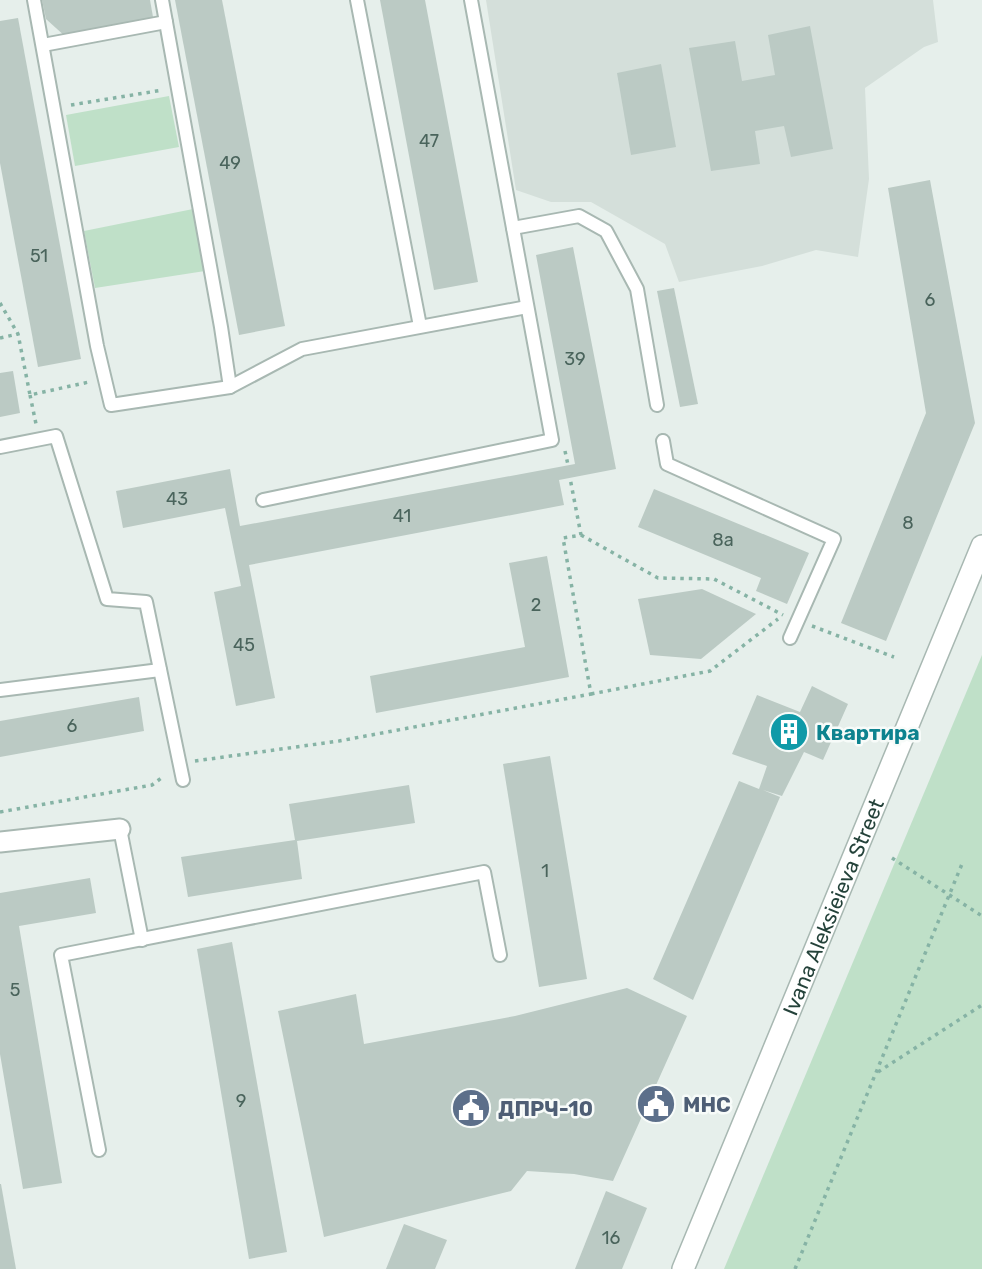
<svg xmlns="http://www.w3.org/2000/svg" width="982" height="1269" viewBox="0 0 982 1269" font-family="Rubik,sans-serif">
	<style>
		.built { fill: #d4dfda }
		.green { fill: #bfe0c8 }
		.building { fill: #bbcac4 }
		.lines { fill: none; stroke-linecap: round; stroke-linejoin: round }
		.service-casing { stroke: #a8b8b2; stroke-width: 16 }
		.pedestrian-casing { stroke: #a8b8b2; stroke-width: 23 }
		.tertiary-casing { stroke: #a8b8b2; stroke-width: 24 }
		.path { stroke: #86b3a5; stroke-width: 3.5; stroke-dasharray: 3.5 5; stroke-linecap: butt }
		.service { stroke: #fff; stroke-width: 12 }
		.pedestrian { stroke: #fff; stroke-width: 19 }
		.tertiary { stroke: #fff; stroke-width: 21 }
		.labels { text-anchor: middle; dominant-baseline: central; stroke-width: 5; stroke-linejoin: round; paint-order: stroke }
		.number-label { font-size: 18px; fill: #4a645c }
		.culture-label { font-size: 21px; font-weight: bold; fill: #0d838f; stroke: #f7fbf9; text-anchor: start }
		.street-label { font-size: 21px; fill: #24423a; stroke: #f7fbf9 }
		.service-label { font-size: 21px; font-weight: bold; fill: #4e5e75; stroke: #f7fbf9; text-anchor: start }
	</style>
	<rect width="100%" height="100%" fill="#e6efeb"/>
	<!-- built -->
	<polygon class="built" points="486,0 933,0 938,42 924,47 865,88 869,179 858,257 816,250 762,266 679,282 665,244 591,202 551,202 516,190"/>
	<!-- green -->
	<g class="green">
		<polygon points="169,96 179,147 75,166 66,115"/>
		<polygon points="193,209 205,271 95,288 84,231"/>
		<polygon points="982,655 982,1269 724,1269"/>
	</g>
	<!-- building -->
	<g class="building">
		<polygon points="42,0 150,0 153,17 67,38 46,19"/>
		<polygon points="175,0 222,0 285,326 239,335"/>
		<polygon points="380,0 425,0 478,282 434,290"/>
		<polygon points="18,18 81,359 38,367 0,163 0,21"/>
		<polygon points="810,26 833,149 791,157 784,126 755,131 760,164 711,171 689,48 735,41 742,81 775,75 768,35"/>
		<polygon points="661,64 676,147 631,155 617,73"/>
		<polygon points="930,180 975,423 886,641 841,623 926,413 888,188"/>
		<polygon points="573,247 616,469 559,480 564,505 249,565 275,698 236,706 214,592 241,586 225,508 123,528 116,491 230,469 240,526 575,464 536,255"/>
		<polygon points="674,288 698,404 680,407 657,291"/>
		<polygon points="13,371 20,413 0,417 0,373"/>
		<polygon points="654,489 809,553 787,604 756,591 761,578 638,527"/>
		<polygon points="547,556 569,677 376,713 370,676 525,647 509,563"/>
		<polygon points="702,589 756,614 701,659 650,655 638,599"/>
		<polygon points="812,686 848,704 823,760 804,752 782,796 763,790 780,797 693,1000 653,979 739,781 759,789 767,766 732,754 757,695 800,712"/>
		<polygon points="139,697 144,731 0,757 0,721"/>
		<polygon points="550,756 587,979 539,987 503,764"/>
		<polygon points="409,785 415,823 297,841 302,879 188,897 181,857 295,840 289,804"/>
		<polygon points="90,878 96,913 19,926 62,1183 23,1189 0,1054 0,893"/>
		<polygon points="232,942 287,1252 249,1259 197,949"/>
		<polygon points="627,988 687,1016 613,1181 574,1174 527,1171 511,1191 324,1237 278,1011 356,994 364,1044 515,1016"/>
		<polygon points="0,1184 1,1184 16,1269 0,1269"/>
		<polygon points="606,1191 647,1208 622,1269 575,1269"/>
		<polygon points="404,1224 447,1240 435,1269 386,1269"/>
	</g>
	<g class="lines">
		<!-- service casing -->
		<g class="service-casing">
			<g id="service">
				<polyline points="34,0 97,346 111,405 230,387 302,349 527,307"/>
				<polyline points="162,0 221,327 230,387"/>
				<polyline points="357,0 420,326"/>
				<polyline points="43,45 166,22"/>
				<polyline points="513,228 579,216 606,231 637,289 657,405"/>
				<polyline points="663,441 667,464 834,539 790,638"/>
				<polyline points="0,447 56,436 107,599 146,602 183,780"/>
				<polyline points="263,500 552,440 471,0"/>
				<polyline points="0,690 160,670"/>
				<polyline points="120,829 142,940"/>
				<polyline points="99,1150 61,955 484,872 500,955"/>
			</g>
		</g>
		<!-- pedestrian casing -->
		<g class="pedestrian-casing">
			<polyline id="pedestrian" points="0,842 120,829"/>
		</g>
		<!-- tertiary casing -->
		<g class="tertiary-casing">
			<g id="tertiary">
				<path id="s1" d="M683,1269L982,546"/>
			</g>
		</g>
		<!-- path -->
		<g class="path">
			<polyline points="71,105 163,90"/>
			<polyline points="0,303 18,334 30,395 89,382"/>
			<polyline points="0,338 18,334"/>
			<polyline points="30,395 36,424"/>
			<polyline points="565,451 568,465"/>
			<polyline points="581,535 658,578 714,579 783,615"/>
			<polyline points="812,626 894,657"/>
			<polyline points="591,694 710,671 778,619"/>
			<polyline points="195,761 339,741 591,694 563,538 581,535 570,478"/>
			<polyline points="0,812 152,785 164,776"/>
			<polyline points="892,858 982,916"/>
			<polyline points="878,1072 982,1005"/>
			<polyline points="795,1269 962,864"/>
		</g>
		<!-- service -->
		<use href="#service" class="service"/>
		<!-- pedestrian -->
		<use href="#pedestrian" class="pedestrian"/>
		<!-- tertiary -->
		<use href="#tertiary" class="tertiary"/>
	</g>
	<!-- icons -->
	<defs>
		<g id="building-disc" transform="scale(2.0125)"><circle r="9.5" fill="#0f9aa8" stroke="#f7fbf9"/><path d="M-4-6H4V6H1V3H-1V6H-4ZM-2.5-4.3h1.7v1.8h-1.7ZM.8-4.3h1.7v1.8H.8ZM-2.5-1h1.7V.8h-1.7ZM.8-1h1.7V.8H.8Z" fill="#fff"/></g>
		<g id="civic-disc" transform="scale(2.0125)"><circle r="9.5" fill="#5c6f8a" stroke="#f7fbf9"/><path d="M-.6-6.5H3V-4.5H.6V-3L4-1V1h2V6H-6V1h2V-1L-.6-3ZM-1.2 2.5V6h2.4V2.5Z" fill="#fff"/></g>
	</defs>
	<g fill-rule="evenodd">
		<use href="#building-disc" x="789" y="732"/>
		<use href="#civic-disc" x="656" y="1104"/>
		<use href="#civic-disc" x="471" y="1108"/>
	</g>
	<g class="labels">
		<!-- number labels -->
		<g class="number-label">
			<text x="429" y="141">47</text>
			<text x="230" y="163">49</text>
			<text x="39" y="256">51</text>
			<text x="930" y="300">6</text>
			<text x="575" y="359">39</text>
			<text x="177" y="499">43</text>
			<text x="402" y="516">41</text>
			<text x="908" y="523">8</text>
			<text x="723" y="540">8а</text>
			<text x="536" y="605">2</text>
			<text x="244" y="645">45</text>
			<text x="72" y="726">6</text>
			<text x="545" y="871">1</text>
			<text x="15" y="990">5</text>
			<text x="241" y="1101">9</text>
			<text x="611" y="1238">16</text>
		</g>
		<!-- culture labels -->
		<g class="culture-label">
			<text x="816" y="732">Квартира</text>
		</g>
		<!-- street labels -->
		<g class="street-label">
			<text stroke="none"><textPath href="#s1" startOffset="392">Ivana Aleksieieva Street</textPath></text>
		</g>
		<!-- service labels -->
		<g class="service-label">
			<text x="683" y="1104">МНС</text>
			<text x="498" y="1108">ДПРЧ-10</text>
		</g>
	</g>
</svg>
